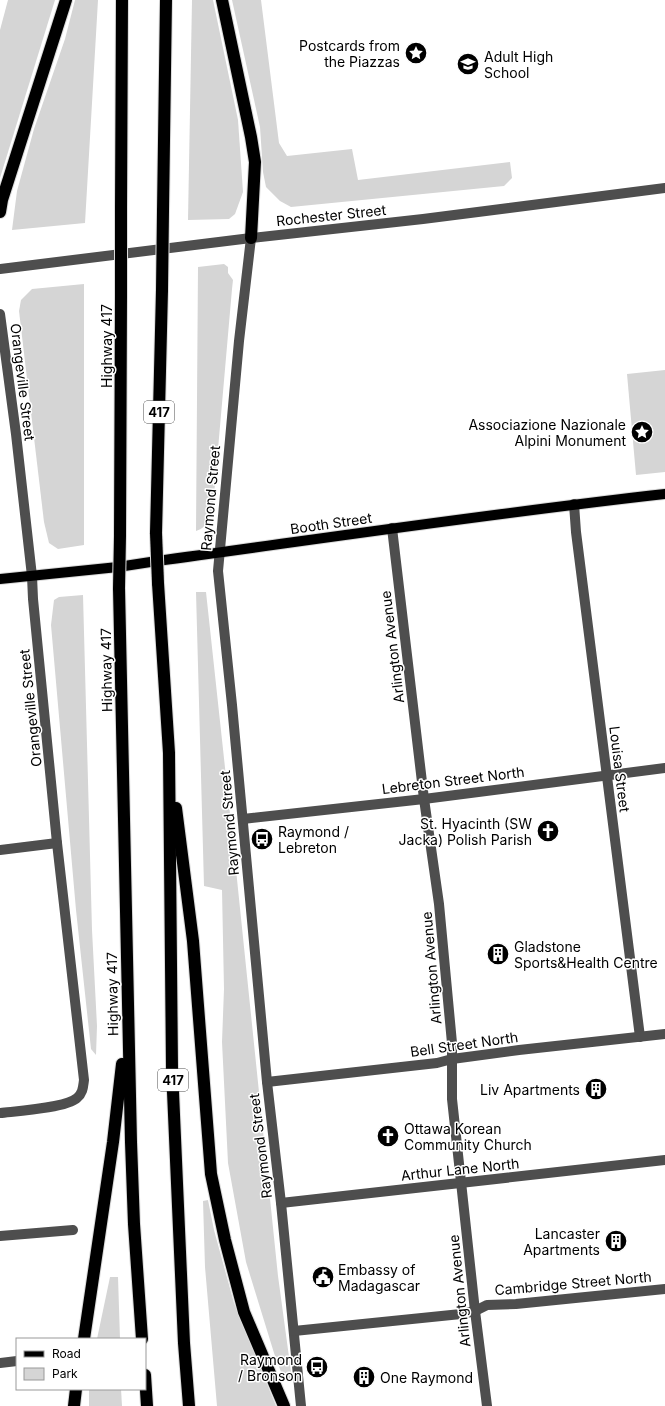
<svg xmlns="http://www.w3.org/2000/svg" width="665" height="1406" viewBox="0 0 665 1406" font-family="Inter,sans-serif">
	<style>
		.green { fill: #d5d5d5 }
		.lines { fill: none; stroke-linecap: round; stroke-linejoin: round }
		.major-casing { stroke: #dbdbdb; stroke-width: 12 }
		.highway-casing { stroke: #dbdbdb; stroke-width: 14 }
		.minor { stroke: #4e4e4e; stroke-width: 10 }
		.major { stroke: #000; stroke-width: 10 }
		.highway { stroke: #000; stroke-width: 12 }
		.highway-bridge-casing { stroke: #dbdbdb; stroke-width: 14; stroke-linecap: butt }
		.highway-bridge { stroke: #000; stroke-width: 12 }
		.labels { text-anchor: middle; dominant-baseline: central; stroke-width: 3; stroke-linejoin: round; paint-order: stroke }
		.shield { fill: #fff; stroke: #4c4c4c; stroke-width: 1 }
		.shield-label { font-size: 13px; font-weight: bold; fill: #000 }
		.poi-label { font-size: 14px; fill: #000; stroke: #fff; text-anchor: end }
		.street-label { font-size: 14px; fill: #000; stroke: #fff }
	</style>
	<rect width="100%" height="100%" fill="#fff"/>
	<!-- green -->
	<g class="green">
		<polygon points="8,0 55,0 0,178 0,30"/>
		<polygon points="75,0 98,0 85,223 12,230 17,191 34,129 65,39"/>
		<polygon points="192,0 213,0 238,120 243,192 235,214 229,219 188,220"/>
		<polygon points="232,0 261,0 279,143 287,156 352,149 358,180 510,162 512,178 504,186 291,207 280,201 266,187 263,172 260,127"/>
		<path d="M224,264L228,267V273L233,280L232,289L212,518C207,524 203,529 196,531L198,267Z"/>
		<polygon points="84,284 84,545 58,549 49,543 44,522 19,311 21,300 32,289"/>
		<polygon points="665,370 665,472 636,475 627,374"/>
		<polygon points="196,592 206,592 235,860 278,1276 292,1379 284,1380 274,1353 246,1262 228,1163 222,1042 224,989 222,890 204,886"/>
		<polygon points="83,595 92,930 97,1026 96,1055 91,1049 76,910 51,625 54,600 59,597"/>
		<polygon points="208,1200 214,1230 234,1303 276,1406 217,1406 205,1267 203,1201"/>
		<polygon points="110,1277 118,1277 120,1339 97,1339"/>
		<polygon points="89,1389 121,1389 122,1406 89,1406"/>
	</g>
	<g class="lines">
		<!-- major casing -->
		<g class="major-casing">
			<path id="major" d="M0,579L118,567L157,561C326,538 495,513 665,494"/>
		</g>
		<!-- highway casing -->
		<g class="highway-casing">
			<g id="highway">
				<polyline points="222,0 251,137 255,162 251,238"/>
				<polyline points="121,208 122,0"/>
				<polyline points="163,211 166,0"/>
				<polyline points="0,212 2,200 66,0"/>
				<polyline points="156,533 162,290"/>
				<polyline points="120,536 121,296"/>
				<polyline points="158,583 169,753 172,1069 184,1343 189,1406"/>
				<polyline points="119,588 131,1142 134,1224 142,1339"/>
				<polyline points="176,808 193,941 211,1174 225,1240 244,1312 284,1406"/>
				<polyline points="84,1339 113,1142 122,1064"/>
				<polyline points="145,1375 147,1406"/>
				<polyline points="74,1406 76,1389"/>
			</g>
		</g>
		<!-- minor -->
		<g class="minor">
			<polyline points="251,238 239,341 218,571 232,705 267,1082 281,1203 301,1406"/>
			<polyline points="0,269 251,238 423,219 665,188"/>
			<path d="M0,314L16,434L32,576L33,599L57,843L84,1080C83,1087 83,1093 77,1098C66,1108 17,1111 0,1113"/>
			<polyline points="574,504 576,532 640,1037"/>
			<polyline points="392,528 424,799 439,904 452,1043 452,1099 475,1311 487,1406"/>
			<polyline points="243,819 424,799 665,768"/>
			<polyline points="0,850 57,843"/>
			<polyline points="267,1082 437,1063 452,1059 519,1050 665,1034"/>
			<polyline points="281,1203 665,1160"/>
			<polyline points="0,1236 73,1230"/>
			<polyline points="294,1331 461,1314 475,1311 487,1305 516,1304 665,1289"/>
			<polyline points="0,1363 17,1361"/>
		</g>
		<!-- major -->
		<use href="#major" class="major"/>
		<!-- highway -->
		<use href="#highway" class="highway"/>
		<!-- highway-bridge casing -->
		<g class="highway-bridge-casing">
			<g id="highway-bridge">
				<polyline points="162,290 163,211"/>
				<polyline points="121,296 121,208"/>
				<polyline points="156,533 158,583"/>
				<polyline points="119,588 120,536"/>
			</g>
		</g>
		<!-- highway-bridge -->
		<use href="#highway-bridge" class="highway-bridge"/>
	</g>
	<!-- icons -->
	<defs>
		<g id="sight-disc" transform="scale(1.15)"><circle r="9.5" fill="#000" stroke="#fff"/><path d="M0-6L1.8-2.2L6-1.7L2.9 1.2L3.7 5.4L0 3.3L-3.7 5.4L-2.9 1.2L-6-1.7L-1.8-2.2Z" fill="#fff"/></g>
		<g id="school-disc" transform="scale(1.15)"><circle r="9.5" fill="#000" stroke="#fff"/><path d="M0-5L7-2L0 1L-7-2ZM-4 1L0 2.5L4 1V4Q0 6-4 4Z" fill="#fff"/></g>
		<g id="church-disc" transform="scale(1.15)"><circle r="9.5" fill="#000" stroke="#fff"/><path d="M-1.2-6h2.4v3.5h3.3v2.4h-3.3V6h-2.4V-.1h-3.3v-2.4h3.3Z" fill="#fff"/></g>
		<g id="bus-disc" transform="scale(1.15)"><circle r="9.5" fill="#000" stroke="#fff"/><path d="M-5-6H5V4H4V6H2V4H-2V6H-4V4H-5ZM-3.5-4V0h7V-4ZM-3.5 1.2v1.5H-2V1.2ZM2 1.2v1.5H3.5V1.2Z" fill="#fff"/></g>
		<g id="building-disc" transform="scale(1.15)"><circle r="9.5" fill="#000" stroke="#fff"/><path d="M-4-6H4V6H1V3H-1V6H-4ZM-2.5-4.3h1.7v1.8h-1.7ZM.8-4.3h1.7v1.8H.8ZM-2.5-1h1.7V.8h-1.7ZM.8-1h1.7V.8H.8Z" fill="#fff"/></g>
		<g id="civic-disc" transform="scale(1.15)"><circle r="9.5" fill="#000" stroke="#fff"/><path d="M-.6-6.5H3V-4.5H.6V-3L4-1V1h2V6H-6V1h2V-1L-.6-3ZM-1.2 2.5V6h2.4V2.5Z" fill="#fff"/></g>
	</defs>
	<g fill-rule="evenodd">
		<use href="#sight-disc" x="416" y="53"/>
		<use href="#school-disc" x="468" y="64"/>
		<use href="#sight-disc" x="642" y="432"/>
		<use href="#church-disc" x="548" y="831"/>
		<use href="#bus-disc" x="262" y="839"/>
		<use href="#building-disc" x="498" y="954"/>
		<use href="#building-disc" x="596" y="1089"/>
		<use href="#church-disc" x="388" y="1136"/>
		<use href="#building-disc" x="616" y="1241"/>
		<use href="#civic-disc" x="323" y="1277"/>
		<use href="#bus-disc" x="317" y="1367"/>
		<use href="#building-disc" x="364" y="1377"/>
	</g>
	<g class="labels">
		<!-- shield labels -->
		<g class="shield">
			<rect x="144" y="401" width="30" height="22" rx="3"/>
			<rect x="158" y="1069" width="30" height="22" rx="3"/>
		</g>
		<g class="shield-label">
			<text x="159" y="412">417</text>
			<text x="173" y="1080">417</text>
		</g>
		<!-- poi labels -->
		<g class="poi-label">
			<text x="400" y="45">Postcards from<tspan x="400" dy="16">the Piazzas</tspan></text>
			<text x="484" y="56" text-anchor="start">Adult High<tspan x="484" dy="16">School</tspan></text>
			<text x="626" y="424">Associazione Nazionale<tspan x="626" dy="16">Alpini Monument</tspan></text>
			<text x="532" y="823">St. Hyacinth (SW<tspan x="532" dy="16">Jacka) Polish Parish</tspan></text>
			<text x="278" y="831" text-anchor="start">Raymond /<tspan x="278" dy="16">Lebreton</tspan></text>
			<text x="514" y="946" text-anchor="start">Gladstone<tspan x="514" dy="16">Sports&amp;Health Centre</tspan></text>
			<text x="580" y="1089">Liv Apartments</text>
			<text x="404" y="1128" text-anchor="start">Ottawa Korean<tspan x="404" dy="16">Community Church</tspan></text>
			<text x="600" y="1233">Lancaster<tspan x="600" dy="16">Apartments</tspan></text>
			<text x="338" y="1269" text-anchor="start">Embassy of<tspan x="338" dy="16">Madagascar</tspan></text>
			<text x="302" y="1359">Raymond<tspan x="302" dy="16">/ Bronson</tspan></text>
			<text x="380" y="1377" text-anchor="start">One Raymond</text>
		</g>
		<!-- street labels -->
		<g class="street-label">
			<text transform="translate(331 215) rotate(-6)">Rochester Street</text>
			<text transform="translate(106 346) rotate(-90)">Highway 417</text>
			<text transform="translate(23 382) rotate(83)">Orangeville Street</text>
			<text transform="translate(210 498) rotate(-85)">Raymond Street</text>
			<text transform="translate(331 523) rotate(-8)">Booth Street</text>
			<text transform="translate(392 647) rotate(-97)">Arlington Avenue</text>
			<text transform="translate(106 670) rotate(-91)">Highway 417</text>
			<text transform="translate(30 708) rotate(-96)">Orangeville Street</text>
			<text transform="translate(620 769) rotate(83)">Louisa Street</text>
			<text transform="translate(453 780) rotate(-7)">Lebreton Street North</text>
			<text transform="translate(229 823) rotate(-95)">Raymond Street</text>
			<text transform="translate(431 968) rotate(-95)">Arlington Avenue</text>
			<text transform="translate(112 994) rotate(-91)">Highway 417</text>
			<text transform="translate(464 1044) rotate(-8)">Bell Street North</text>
			<text transform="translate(260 1146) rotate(-97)">Raymond Street</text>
			<text transform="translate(460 1169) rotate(-6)">Arthur Lane North</text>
			<text transform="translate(573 1283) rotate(-5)">Cambridge Street North</text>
			<text transform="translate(459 1291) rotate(-96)">Arlington Avenue</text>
		</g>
	</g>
	<!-- legend -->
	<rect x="16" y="1338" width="130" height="52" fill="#ffffff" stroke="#999999"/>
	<rect x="24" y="1351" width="20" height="6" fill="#000000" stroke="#999999"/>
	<text x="52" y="1358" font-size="12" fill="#000000">Road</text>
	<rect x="24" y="1368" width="20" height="12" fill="#d5d5d5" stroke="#999999"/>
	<text x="52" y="1378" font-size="12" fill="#000000">Park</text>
</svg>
